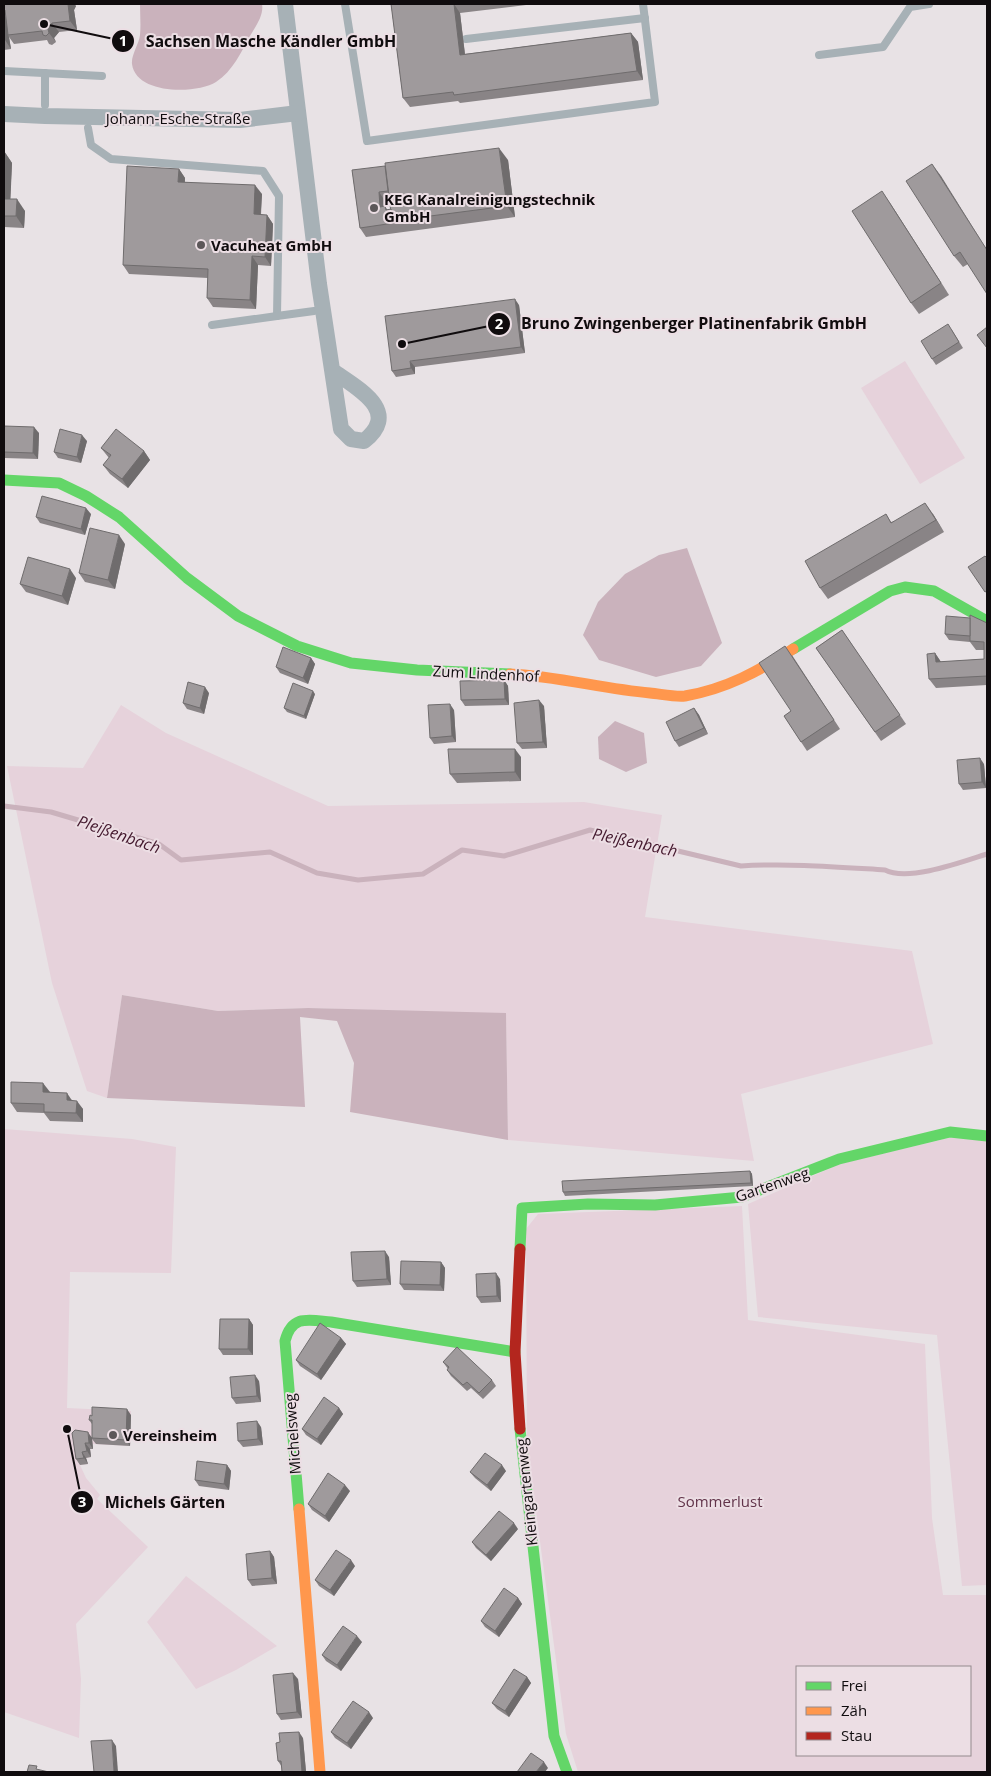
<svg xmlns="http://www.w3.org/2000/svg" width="991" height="1776" viewBox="0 0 991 1776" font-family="'Open Sans',sans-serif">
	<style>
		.green { fill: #e6d2db; fill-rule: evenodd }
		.water { fill: #cab2bc }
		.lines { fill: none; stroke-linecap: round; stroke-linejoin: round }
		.stream { stroke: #cab2bc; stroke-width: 5 }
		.lane { stroke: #a7b1b6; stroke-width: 8 }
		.street { stroke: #a7b1b6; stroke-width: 16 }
		.fast { stroke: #63d668; stroke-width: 11 }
		.slow { stroke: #ff974d; stroke-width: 11 }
		.jam { stroke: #b3261e; stroke-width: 11 }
		.wall { fill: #898486; fill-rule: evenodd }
		.shaded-wall { fill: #6f6c6d }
		.building { fill: #9f9a9c; stroke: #6f6c6d }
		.poi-dot { fill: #5c5759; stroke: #ecdee4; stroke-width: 2 }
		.labels { text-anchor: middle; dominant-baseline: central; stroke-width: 4; stroke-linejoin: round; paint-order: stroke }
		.street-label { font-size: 15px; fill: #100c0e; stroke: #ecdee4 }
		.poi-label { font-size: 15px; font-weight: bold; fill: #100c0e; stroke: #ecdee4; text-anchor: start }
		.park-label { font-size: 15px; fill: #62344a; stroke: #ecdee4 }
		.water-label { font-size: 16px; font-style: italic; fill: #44192e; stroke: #ecdee4 }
		.leader { fill: none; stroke: #100c0e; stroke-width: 2 }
		.callout-dot { fill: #100c0e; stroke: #ecdee4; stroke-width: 2 }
		.mark-label { font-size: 15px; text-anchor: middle; font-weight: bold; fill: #fff }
		.callout-label { font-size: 16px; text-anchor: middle; font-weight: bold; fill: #100c0e; stroke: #ecdee4; stroke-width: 4; stroke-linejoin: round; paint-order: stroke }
	</style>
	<rect width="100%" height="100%" fill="#e8e2e5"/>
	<!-- green -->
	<g class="green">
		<polygon points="905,361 965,458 920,484 861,388"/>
		<polygon points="121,705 166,733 328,806 584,802 662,815 645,917 912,951 933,1044 741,1094 754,1161 508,1140 506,1014 308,1008 218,1011 122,995 107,1098 87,1091 52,983 7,766 83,768"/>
		<polygon points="4,1129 132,1139 176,1147 171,1273 70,1272 67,1408 131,1411 130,1446 93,1444 93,1449 90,1449 91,1457 86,1458 88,1464 80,1465 86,1478 100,1495 97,1499 148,1547 76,1624 81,1679 79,1738 4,1712"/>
		<polygon points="953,1137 987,1141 987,1585 962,1586 937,1335 758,1317 748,1204 840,1164"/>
		<path d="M742,1206L748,1320L925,1344L932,1518L943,1595H987V1772H578L566,1734L527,1445L526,1229L538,1214ZM797,1667H970V1755H797Z"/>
		<polygon points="186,1576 277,1646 236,1670 196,1689 147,1622"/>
	</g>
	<!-- water -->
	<g class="water">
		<path d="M140,4H262C264,15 256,26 250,36C241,52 233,71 216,82C197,94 136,95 132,64C131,55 139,44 140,35C141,25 140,14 140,4Z"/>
		<polygon points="687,548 722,643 701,666 656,677 599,660 583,635 598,602 625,574 659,555"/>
		<polygon points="615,721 644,733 647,763 626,772 599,759 598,737"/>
		<polygon points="122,995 218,1011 308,1008 506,1013 508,1140 350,1112 354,1063 337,1021 300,1017 305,1107 107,1098"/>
	</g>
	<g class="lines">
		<!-- stream -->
		<path class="stream" d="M4,806L51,812L159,844L181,860L270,852L317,873L358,880L423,874L462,850L504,856L590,830L741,866C789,863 837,867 885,870C908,882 962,862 987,854"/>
		<!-- lane -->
		<g class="lane">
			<polyline points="345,4 367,141 655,102 643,4"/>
			<polyline points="466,39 645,18"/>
			<polyline points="819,55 883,47 910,7 929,4"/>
			<polyline points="4,71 102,76"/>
			<polyline points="45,105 45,73"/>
			<polyline points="88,128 91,145 111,159 263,171 279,196 277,316 314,311"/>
			<polyline points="212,325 277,316"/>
		</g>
		<!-- street -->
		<g class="street">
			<path d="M285,4L319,284L341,429L351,439L364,441C402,411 357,388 333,371"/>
			<polyline points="4,114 45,116 240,120 298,113"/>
		</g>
		<!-- fast -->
		<g class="fast">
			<polyline points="4,480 59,483 86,496 119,517 187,578 238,616 297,646 351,663 417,670 510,674"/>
			<polyline points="793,649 890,591 905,587 934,591 987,621"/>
			<polyline points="520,1249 522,1208 588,1204 655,1205 742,1197 839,1159 950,1132 987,1136"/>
			<polyline points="520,1429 554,1736 567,1772"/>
			<path d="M299,1509L285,1341C292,1314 309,1320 331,1322L515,1352"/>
		</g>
		<!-- slow -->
		<g class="slow">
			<path d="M510,674C557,676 603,689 650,693C661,694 674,697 685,696C726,689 759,671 793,649"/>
			<polyline points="299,1509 320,1772"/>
		</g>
		<!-- jam -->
		<polyline class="jam" points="520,1429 515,1352 520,1249"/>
	</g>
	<!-- wall -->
	<g class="wall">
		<polygon points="4,4 74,4 76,6 74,10 77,30 59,32 54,38 56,42 52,45 49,44 47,40 14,44 9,37 11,49 4,50"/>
		<polygon points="391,4 534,4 460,13 465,54 631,33 638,42 643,80 460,103 458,101 410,107 403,98"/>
		<polygon points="4,151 12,163 10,199 25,211 24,228 4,227"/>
		<path d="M508,160L515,217L366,237L360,228L352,170ZM390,200L391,209L388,210L385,207V201Z"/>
		<polygon points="179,169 185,178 185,182 262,194 261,215 267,215 273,224 271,266 258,265 256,309 213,307 207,298 208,278 129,274 123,265"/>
		<polygon points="941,176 968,264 963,267 954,256"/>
		<polygon points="890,203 949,295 919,314 911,303"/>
		<polygon points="519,305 525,353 415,367 415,374 396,377 392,371"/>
		<polygon points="952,330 963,348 936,365 932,359"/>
		<polygon points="4,426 39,433 38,459 4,458"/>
		<polygon points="87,441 81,463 58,458 54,452"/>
		<polygon points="101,448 144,451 150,460 128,488 110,474 103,465 109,458"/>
		<polygon points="91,514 85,535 40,523 36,517"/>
		<polygon points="886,514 891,522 933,514 944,532 828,599 820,588"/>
		<polygon points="125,544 115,589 85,582 79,573"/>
		<polygon points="76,578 68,605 26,592 20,584"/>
		<polygon points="987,623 987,685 936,688 929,679 935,653 941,662 984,659 984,650 976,650 970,642 949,640 945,634"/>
		<polygon points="842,630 906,724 881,741 816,648"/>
		<polygon points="792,655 840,729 807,751 784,716 791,711"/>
		<polygon points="311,658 315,664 308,684 280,673 276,667"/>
		<polygon points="504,680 508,686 509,705 465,706 461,700"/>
		<polygon points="209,693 204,714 187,709 183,703"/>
		<polygon points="315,694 306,719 287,712 284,708"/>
		<polygon points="544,706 547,748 522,749 517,743"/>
		<polygon points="694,708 699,715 708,734 679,747 675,741"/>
		<polygon points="454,710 456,742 434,744 430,738"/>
		<polygon points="521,757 521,781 457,783 450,774"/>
		<polygon points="984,764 986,788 963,790 959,784"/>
		<polygon points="50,1092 50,1093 72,1100 83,1109 83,1122 50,1121 44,1113 17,1112 11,1103"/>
		<polygon points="750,1171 752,1174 753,1186 565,1196 563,1192"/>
		<polygon points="389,1257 391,1285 357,1287 353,1281"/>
		<polygon points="441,1262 445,1268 444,1291 404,1290 400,1284"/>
		<polygon points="500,1279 501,1302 481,1303 477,1297"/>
		<polygon points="249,1319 253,1325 253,1355 223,1355 219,1349"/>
		<polygon points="341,1338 346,1344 321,1380 300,1366 296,1360"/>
		<polygon points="443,1362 492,1380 496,1386 483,1399 471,1388 467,1391 451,1376 447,1370 448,1369"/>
		<polygon points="259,1381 261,1402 236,1404 232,1398"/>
		<polygon points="339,1408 343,1414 321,1445 306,1435 302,1429"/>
		<polygon points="131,1415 130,1446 96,1444 92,1439 93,1449 90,1449 91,1457 86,1458 88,1464 80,1465 76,1459 72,1433 92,1437 92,1424 89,1420"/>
		<polygon points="261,1427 263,1445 243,1447 238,1441"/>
		<polygon points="227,1465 231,1471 229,1490 199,1486 195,1480"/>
		<polygon points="506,1471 491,1491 475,1478 470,1472"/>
		<polygon points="350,1491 329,1522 312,1510 308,1504"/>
		<polygon points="518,1529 491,1561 476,1548 472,1542"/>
		<polygon points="270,1551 274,1557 277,1584 252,1586 248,1580"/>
		<polygon points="355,1566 334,1596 319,1586 315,1580"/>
		<polygon points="518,1598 522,1604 499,1637 485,1627 481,1621"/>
		<polygon points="362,1642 341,1671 326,1661 322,1655"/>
		<polygon points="527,1677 531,1683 509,1717 497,1709 492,1703"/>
		<polygon points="298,1679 302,1718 281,1720 277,1714"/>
		<polygon points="373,1718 351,1749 335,1738 331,1732"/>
		<polygon points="303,1738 306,1772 282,1772 282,1767 278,1761"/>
	</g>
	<!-- shaded-wall -->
	<g class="shaded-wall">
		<polygon points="68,4 74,4 76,6 74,10 77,30 70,21"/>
		<polygon points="454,4 460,13 466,64 460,55"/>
		<polygon points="4,14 7,19 8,35 9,37 11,49 5,40"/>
		<polygon points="52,23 59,32 54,38 56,42 49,33 48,29"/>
		<polygon points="631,33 638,42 643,80 637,71"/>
		<polygon points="499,148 508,160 515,217 507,206"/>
		<polygon points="4,151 12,163 10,210 4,202"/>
		<polygon points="932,164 941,176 987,250"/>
		<polygon points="179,169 185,178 184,191 178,182"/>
		<polygon points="255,185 262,194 260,223 254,214"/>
		<polygon points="882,191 890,203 949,295 941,283"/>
		<polygon points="379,192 385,201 385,207 391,215 380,207"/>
		<polygon points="17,199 25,211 24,228 16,216"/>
		<polygon points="267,215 273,224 271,266 265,257"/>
		<polygon points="252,256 258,265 256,309 250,300"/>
		<polygon points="515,299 519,305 525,353 521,347"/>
		<polygon points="410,361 415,367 415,374 411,368"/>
		<polygon points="34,427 39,433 38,459 33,453"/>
		<polygon points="82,435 87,441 81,463 77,457"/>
		<polygon points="144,451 150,460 128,488 122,479"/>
		<polygon points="925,503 933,514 944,532 936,520"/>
		<polygon points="86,508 91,514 85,535 81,529"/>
		<polygon points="119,535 125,544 115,589 108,580"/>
		<polygon points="70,569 76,578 68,605 62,596"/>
		<polygon points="935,653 941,662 936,662"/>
		<polygon points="311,658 315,664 308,684 303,678"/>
		<polygon points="504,680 508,686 509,705 505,699"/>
		<polygon points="205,687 209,693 204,714 200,708"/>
		<polygon points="313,691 315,694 306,719 304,716"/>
		<polygon points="539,700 544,706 547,748 543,742"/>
		<polygon points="450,704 454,710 456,742 452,736"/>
		<polygon points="694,708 699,715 708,734 704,728"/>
		<polygon points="515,749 521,757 521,781 515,772"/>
		<polygon points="980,758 984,764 986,788 982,782"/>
		<polygon points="43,1083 50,1092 49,1101 43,1092"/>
		<polygon points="67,1093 73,1102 67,1100"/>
		<polygon points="77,1101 83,1109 83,1122 76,1113"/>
		<polygon points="750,1171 752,1174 753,1186 751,1183"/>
		<polygon points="385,1251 389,1257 391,1285 387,1279"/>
		<polygon points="441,1262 445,1268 444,1291 440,1285"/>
		<polygon points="496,1273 500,1279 501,1302 497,1296"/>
		<polygon points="249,1319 253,1325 253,1355 248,1349"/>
		<polygon points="341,1338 346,1344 321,1380 317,1374"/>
		<polygon points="255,1375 259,1381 261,1402 257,1396"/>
		<polygon points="339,1408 343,1414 321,1445 317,1439"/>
		<polygon points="127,1409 131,1415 130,1446 126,1440"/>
		<polygon points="257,1421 261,1427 263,1445 258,1439"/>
		<polygon points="88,1432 92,1438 93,1449 89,1443"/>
		<polygon points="85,1443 90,1449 91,1457 87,1451"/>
		<polygon points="82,1452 86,1458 88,1464 84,1458"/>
		<polygon points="227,1465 231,1471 229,1490 224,1484"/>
		<polygon points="502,1465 506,1471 491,1491 487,1485"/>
		<polygon points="345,1485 350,1491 329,1522 325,1516"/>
		<polygon points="514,1523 518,1529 491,1561 486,1555"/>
		<polygon points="270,1551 274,1557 277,1584 272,1578"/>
		<polygon points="351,1560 355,1566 334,1596 330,1590"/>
		<polygon points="518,1598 522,1604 499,1637 495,1631"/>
		<polygon points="357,1636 362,1642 341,1671 337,1665"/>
		<polygon points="293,1673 298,1679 302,1718 297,1712"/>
		<polygon points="527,1677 531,1683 509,1717 505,1711"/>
		<polygon points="369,1712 373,1718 351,1749 347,1743"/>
		<polygon points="299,1732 303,1738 306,1772 302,1772"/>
		<polygon points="112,1740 116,1746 118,1772 114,1772"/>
		<polygon points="544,1762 548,1768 545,1772 536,1772"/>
	</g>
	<!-- building -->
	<g class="building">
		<polygon points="4,4 68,4 70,21 52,23 48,29 49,33 46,36 43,35 42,31 8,35 5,10 4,10"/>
		<polygon points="391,4 457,4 454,4 460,55 631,33 637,71 454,95 453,92 403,98"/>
		<polygon points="499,148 507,206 392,221 385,163"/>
		<polygon points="932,164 987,250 987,294 960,252 954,256 906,181"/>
		<polygon points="127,166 179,169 178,182 255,185 254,214 267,215 265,257 252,256 250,300 207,298 208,269 123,265"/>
		<polygon points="385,166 388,191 379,192 380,207 385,206 386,210 391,209 392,221 394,223 360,228 352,170"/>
		<polygon points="882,191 941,283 911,303 852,211"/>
		<polygon points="4,199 17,199 16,216 4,216"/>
		<polygon points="515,299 521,347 410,361 411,368 392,371 385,316"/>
		<polygon points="948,324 959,342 932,359 921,341"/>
		<polygon points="987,327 987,348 977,335"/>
		<polygon points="4,426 34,427 33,453 4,452"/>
		<polygon points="60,429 82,435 77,457 54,452"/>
		<polygon points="116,429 144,451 122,479 103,465 111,455 101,448"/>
		<polygon points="42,496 86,508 81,529 36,517"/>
		<polygon points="925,503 936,520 820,588 805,561 886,514 891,523"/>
		<polygon points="90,528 119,535 108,580 79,573"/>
		<polygon points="985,556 987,558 987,591 985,592 968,567"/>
		<polygon points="28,557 70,569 62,596 20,584"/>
		<polygon points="970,615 987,623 987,676 929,679 927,654 935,653 936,662 984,659 984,642 970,641"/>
		<polygon points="946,616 970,618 970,636 945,634"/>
		<polygon points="842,630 900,715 875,732 816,648"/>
		<polygon points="785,646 834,720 801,742 784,716 791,711 759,663"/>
		<polygon points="283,647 311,658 303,678 276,667"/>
		<polygon points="504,680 505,699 461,700 460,681"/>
		<polygon points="188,682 205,687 200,708 183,703"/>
		<polygon points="293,683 313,691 304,716 284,708"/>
		<polygon points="539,700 543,742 517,743 514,703"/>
		<polygon points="450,704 452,736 430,738 428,705"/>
		<polygon points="694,708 704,728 675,741 666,722"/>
		<polygon points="448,749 515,749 515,772 450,774"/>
		<polygon points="980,758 982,782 959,784 957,760"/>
		<polygon points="11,1082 43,1083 43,1092 67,1093 67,1100 77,1101 76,1113 44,1112 44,1104 11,1103"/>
		<polygon points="750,1171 751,1183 563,1192 562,1181"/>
		<polygon points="385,1251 387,1279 353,1281 351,1252"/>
		<polygon points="401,1261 441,1262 440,1285 400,1284"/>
		<polygon points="496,1273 497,1296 477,1297 476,1274"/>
		<polygon points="220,1319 249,1319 248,1349 219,1349"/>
		<polygon points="320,1323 341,1338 317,1374 296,1360"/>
		<polygon points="457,1347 492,1380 479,1393 467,1382 463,1385 447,1370 449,1367 443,1362"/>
		<polygon points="255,1375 257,1396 232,1398 230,1377"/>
		<polygon points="324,1397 339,1408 317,1439 302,1429"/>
		<polygon points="92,1407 127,1409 126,1440 92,1438 92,1420 89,1420 90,1415 92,1416"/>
		<polygon points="257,1421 258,1439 238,1441 237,1423"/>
		<polygon points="75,1430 88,1432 89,1443 85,1443 87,1451 82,1452 84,1458 76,1459 72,1433"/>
		<polygon points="485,1453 502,1465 487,1485 470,1472"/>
		<polygon points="197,1461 227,1465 224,1484 195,1480"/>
		<polygon points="328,1473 345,1485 325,1516 308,1504"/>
		<polygon points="499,1511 514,1523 486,1555 472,1542"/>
		<polygon points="336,1550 351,1560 330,1590 315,1580"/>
		<polygon points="270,1551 272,1578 248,1580 246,1554"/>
		<polygon points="504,1588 518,1598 495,1631 481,1621"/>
		<polygon points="343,1626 357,1636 337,1665 322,1655"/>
		<polygon points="514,1669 527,1677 505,1711 492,1703"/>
		<polygon points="293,1673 297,1712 277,1714 273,1675"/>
		<polygon points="353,1701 369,1712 347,1743 331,1732"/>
		<polygon points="299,1732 302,1772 282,1772 281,1761 278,1761 276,1743 280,1742 279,1733"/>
		<polygon points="112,1740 114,1772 94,1772 91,1741"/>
		<polygon points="531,1753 544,1762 536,1772 517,1772"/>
		<polygon points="29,1765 37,1766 36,1769 49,1772 27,1772"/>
	</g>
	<!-- markers -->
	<g class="poi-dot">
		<circle cx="374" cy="208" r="5"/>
		<circle cx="201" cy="245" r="5"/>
		<circle cx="113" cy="1435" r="5"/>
	</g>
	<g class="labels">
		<!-- street labels -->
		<g class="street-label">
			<text x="178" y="118">Johann-Esche-Straße</text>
			<text transform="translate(486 673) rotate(3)">Zum Lindenhof</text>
			<text transform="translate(772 1184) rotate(-19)">Gartenweg</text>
			<text transform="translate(292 1434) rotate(-94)">Michelsweg</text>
			<text transform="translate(526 1492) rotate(-96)">Kleingartenweg</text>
		</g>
		<!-- poi labels -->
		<g class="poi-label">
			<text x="384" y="199">KEG Kanalreinigungstechnik<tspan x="384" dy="17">GmbH</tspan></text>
			<text x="211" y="245">Vacuheat GmbH</text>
			<text x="123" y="1435">Vereinsheim</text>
		</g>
		<!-- park labels -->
		<g class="park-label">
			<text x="720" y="1501">Sommerlust</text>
		</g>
		<!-- water labels -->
		<g class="water-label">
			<text transform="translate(119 834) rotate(19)">Pleißenbach</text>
			<text transform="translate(635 842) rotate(12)">Pleißenbach</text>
		</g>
	</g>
	<!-- callouts -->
	<path class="leader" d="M44 24L123 41M402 344L499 324M67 1429L82 1502"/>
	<g class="callout-dot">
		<circle cx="44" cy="24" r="5"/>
		<circle cx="402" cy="344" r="5"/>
		<circle cx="67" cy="1429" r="5"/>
		<circle cx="123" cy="41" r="12"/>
		<circle cx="499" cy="324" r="12"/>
		<circle cx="82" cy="1502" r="12"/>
	</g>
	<g class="mark-label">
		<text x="123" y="46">1</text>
		<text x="499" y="329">2</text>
		<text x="82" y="1507">3</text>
	</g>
	<g class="callout-label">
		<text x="271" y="47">Sachsen Masche Kändler GmbH</text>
		<text x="694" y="329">Bruno Zwingenberger Platinenfabrik GmbH</text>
		<text x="165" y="1508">Michels Gärten</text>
	</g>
	<!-- border -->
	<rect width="991" height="1776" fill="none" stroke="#100c0e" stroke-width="10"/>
	<!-- legend -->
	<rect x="796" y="1666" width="175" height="90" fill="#ecdee4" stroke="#948a8e"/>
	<rect x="806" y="1682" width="25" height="8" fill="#63d668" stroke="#948a8e"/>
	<text x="841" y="1691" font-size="15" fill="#100c0e">Frei</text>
	<rect x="806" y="1707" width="25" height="8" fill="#ff974d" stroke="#948a8e"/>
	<text x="841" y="1716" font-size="15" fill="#100c0e">Zäh</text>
	<rect x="806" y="1732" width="25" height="8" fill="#b3261e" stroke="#948a8e"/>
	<text x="841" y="1741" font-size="15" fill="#100c0e">Stau</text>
</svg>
